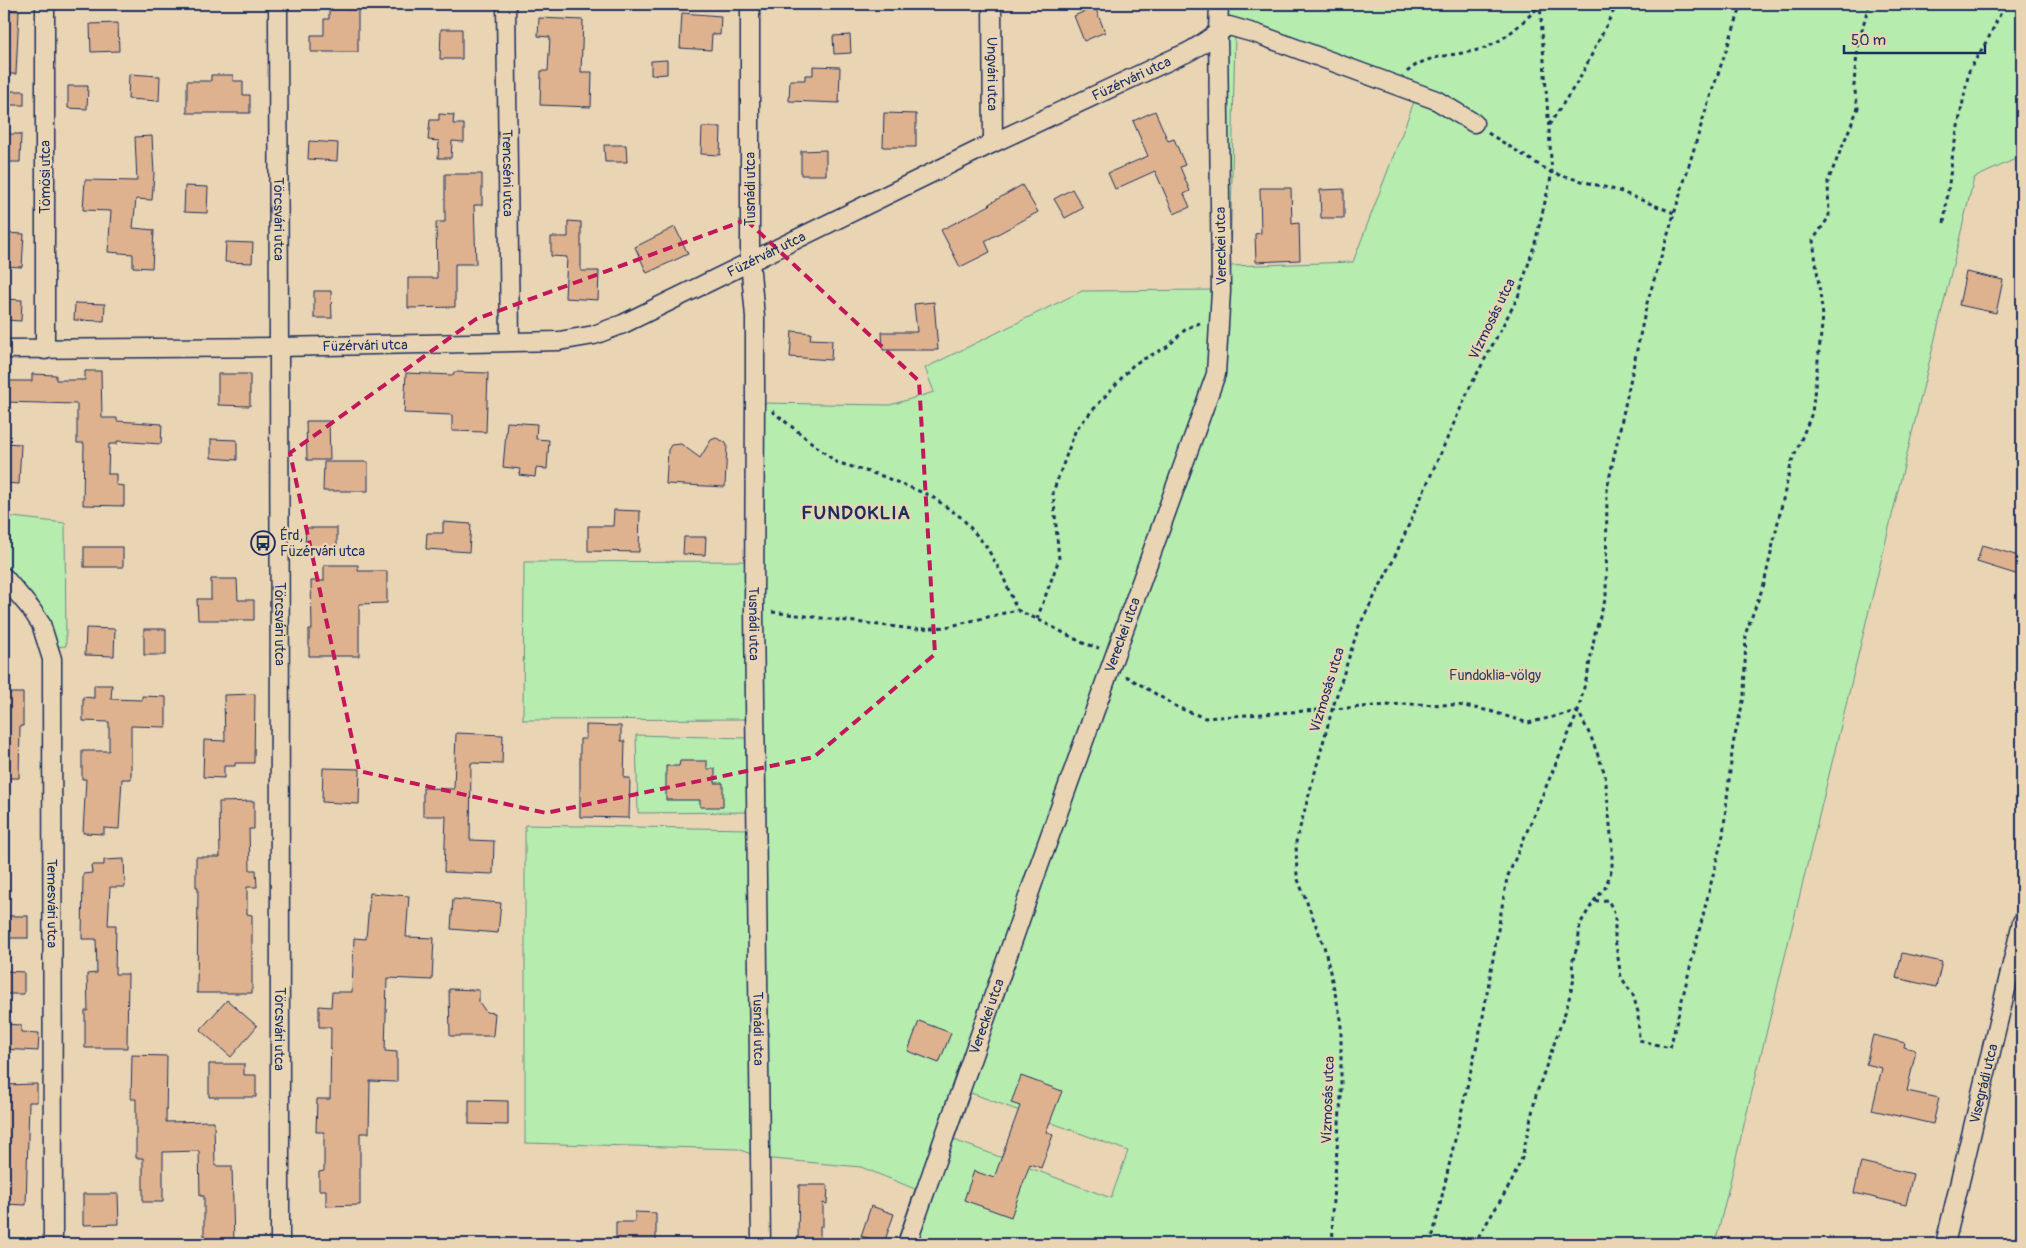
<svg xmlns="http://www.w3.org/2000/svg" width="2026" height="1248" viewBox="0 0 2026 1248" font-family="Pangolin,sans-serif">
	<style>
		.green { fill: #b6ecae; stroke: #688e86; fill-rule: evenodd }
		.building { fill: #dfb28f; stroke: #1b2f5e }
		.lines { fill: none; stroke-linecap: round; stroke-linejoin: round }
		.minor-casing { stroke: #1b2f5e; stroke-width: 21 }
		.path { stroke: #1b2f5e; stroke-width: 3; stroke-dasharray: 4 4; stroke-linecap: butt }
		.minor { stroke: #e9d5b4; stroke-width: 18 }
		.marked { fill: none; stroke: #c2185b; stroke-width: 4; stroke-dasharray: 10 6; stroke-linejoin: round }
		.labels { text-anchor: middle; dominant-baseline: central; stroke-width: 4.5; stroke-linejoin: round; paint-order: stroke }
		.street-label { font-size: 14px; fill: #1b2f5e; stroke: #e9d5b4 }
		.poi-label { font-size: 14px; fill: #1b2f5e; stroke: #e9d5b4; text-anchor: start }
		.park-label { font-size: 14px; fill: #2a4266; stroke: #e9d5b4 }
		.district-label { font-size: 19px; font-weight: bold; letter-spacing: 1px; fill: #1b2f5e; stroke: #e9d5b4 }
	</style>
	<rect width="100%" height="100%" fill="#e9d5b4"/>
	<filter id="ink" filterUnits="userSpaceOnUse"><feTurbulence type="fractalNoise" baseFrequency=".02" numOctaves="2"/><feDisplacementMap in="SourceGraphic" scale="10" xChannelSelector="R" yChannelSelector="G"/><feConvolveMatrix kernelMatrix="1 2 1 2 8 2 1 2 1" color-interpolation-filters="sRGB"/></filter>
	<g filter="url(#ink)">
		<!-- green -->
		<g class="green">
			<path d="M1225,4H2022V156L1974,178L1715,1244H896L915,1189L861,1167L761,1158L738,1149L525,1143V825L748,829L750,812L638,813L636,735L747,738V719L523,720L524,562L758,561L759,403L890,405L934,392L925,368L1082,291L1216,290L1210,70L1225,46ZM1235,32L1414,102L1353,262L1230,266ZM971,1093L1128,1151L1111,1198L954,1140Z"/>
			<polygon points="4,516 65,523 66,646 54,647 33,599 4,563"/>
		</g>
		<!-- building -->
		<g class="building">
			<polygon points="1095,7 1105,32 1084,41 1074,16"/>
			<polygon points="329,9 358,10 358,52 311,52 311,35 324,35 324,19 329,19"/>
			<polygon points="4,10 19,11 16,74 4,74"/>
			<polygon points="682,13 721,16 720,35 712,34 711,50 680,48"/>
			<polygon points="539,18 583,20 581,72 592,72 591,107 540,105 541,71 548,71 550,37 538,36"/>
			<polygon points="118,23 119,51 91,52 90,24"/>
			<polygon points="441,29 462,29 462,59 440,59"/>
			<polygon points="850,35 851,53 834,54 833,36"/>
			<polygon points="667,60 667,74 651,75 651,61"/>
			<polygon points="813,66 840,67 839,103 789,101 790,80 805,80 805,75 813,75"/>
			<polygon points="129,74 160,76 159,101 128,99"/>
			<polygon points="211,75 233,75 233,81 243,81 243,95 250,95 250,113 187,113 187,81 211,81"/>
			<polygon points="68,86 88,86 87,109 68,108"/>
			<rect x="4" y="91" width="20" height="14"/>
			<polygon points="1155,111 1168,141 1174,139 1185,165 1180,167 1190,191 1184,194 1190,207 1174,214 1155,171 1115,189 1108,173 1148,156 1133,121"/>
			<polygon points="884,113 916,114 916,147 883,147"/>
			<polygon points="439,114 454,115 453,124 464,124 464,142 452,141 451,158 438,158 439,141 428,140 430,120 439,120"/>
			<polygon points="702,127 721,127 720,155 701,154"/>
			<polygon points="4,134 21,134 20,162 4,162"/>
			<polygon points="152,136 154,174 152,200 136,199 133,228 154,230 152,268 133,267 133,254 108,252 111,211 83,210 85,180 137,181 135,137"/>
			<polygon points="309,141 338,143 337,161 308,159"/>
			<polygon points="604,145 626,145 627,162 605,162"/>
			<polygon points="826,150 826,175 801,175 801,151"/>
			<polygon points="445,174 482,174 482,205 474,205 476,264 455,264 455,307 408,308 408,278 437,278 436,222 445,222"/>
			<polygon points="1022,185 1038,212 985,241 990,252 960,267 941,230 990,205 989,204"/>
			<polygon points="185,186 208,187 207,213 184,212"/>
			<polygon points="1260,188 1291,188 1292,224 1299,223 1300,260 1256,262 1255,234 1261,233"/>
			<polygon points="1072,189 1083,208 1065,218 1054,199"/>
			<polygon points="1344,189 1344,218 1321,218 1320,190"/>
			<polygon points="568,221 581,222 581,271 599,271 598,300 565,298 567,257 551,256 551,237 568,237"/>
			<polygon points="675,227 688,254 647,273 635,247"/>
			<polygon points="4,233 24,234 22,267 4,266"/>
			<polygon points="226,242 253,243 252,263 225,262"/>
			<polygon points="1966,272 2003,280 1996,313 1959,305"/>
			<polygon points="314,291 331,291 332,318 314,318"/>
			<polygon points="7,299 22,300 21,321 6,320"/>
			<polygon points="934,302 938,350 883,350 882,332 917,332 914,304"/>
			<polygon points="75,303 105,304 104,321 74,320"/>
			<polygon points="792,331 811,333 810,339 832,340 831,360 790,357"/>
			<polygon points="85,371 101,371 102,418 117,418 117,421 162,424 161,444 117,441 117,444 109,444 108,474 116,474 116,485 124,486 124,506 83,505 84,443 77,443 77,404 4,402 4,381 32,381 32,374 56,375 56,380 85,380"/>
			<polygon points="454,372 488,373 486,432 452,431 452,415 404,413 406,373 453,375"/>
			<polygon points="218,374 250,374 250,406 218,405"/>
			<polygon points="306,421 329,421 330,460 307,460"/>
			<polygon points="507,422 537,424 536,439 549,440 547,469 536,468 535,477 519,475 520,469 503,467"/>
			<polygon points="716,438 725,442 727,445 725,487 666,484 668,450 671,445 681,444 700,458 711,440"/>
			<polygon points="211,439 237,440 237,460 211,458"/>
			<polygon points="4,443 21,444 19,484 4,483"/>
			<polygon points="324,462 368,462 368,491 323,491"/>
			<polygon points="614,510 640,511 639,552 588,551 588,526 613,526"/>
			<polygon points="443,522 471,524 469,552 426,549 427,533 443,533"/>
			<polygon points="306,528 337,528 337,549 305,548"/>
			<polygon points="684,537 706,537 705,555 683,554"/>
			<polygon points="1982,545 2022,557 2022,576 1977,562"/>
			<rect x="84" y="547" width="39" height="20"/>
			<polygon points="324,565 358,565 358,571 387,571 387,603 359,604 359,656 309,656 309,630 312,630 311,581 324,581"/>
			<polygon points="211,579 237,579 238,600 254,600 254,620 198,620 197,599 211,599"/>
			<polygon points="86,628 115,629 114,656 85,655"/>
			<rect x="144" y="629" width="22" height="26"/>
			<polygon points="94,685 112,685 111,699 142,700 142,696 166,697 166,727 131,726 131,779 122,779 119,829 104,828 104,834 83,833 86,779 82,779 82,751 109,751 109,722 83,721 83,697 94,698"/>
			<polygon points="4,693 23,693 23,726 20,726 19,778 4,778"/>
			<polygon points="255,694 254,763 235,763 235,766 224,766 224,778 203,777 204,740 225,741 224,695"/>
			<polygon points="586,725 621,726 621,741 625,741 624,778 630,778 629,818 580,817 580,739 586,739"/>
			<polygon points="456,733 503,735 502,764 471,763 470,840 494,841 493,874 444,872 446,816 423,816 423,788 454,789"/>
			<polygon points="680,761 707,761 707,769 715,769 715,783 723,783 723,807 700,807 700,800 666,800 666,766 679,766"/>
			<polygon points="323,768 360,769 359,804 322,802"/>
			<polygon points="254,801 254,829 249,829 250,870 256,870 257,887 247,887 247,914 252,915 252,993 197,993 198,887 196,887 196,857 220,857 219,802"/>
			<polygon points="124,859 125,887 110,887 108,925 116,925 115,974 128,974 127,1048 85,1048 85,1011 88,1011 87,974 97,973 96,939 82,939 83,874 92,873 91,865 104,865 104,860"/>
			<polygon points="370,893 409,896 406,937 434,938 432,980 387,978 385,1051 397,1052 397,1082 370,1081 369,1133 360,1133 360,1205 326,1206 326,1190 319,1190 319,1172 324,1171 324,1132 316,1132 317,1099 330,1099 331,1027 319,1027 319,1006 331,1007 332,992 352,992 354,938 366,939"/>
			<polygon points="453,899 501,903 498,933 451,929"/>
			<rect x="4" y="916" width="24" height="22"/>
			<polygon points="1902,953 1942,962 1936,987 1896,978"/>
			<polygon points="4,971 24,972 24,994 4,994"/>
			<polygon points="449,989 479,990 479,1002 486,1012 495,1013 493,1036 450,1036"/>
			<polygon points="227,1000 257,1026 231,1057 200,1030"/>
			<polygon points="919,1021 951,1033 939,1063 908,1051"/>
			<polygon points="4,1024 21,1025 21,1032 39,1033 38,1051 4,1049"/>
			<polygon points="1873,1035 1905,1043 1904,1047 1916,1050 1907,1091 1939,1098 1933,1124 1872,1110 1882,1068 1866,1064"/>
			<polygon points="132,1055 167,1056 166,1122 214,1121 215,1166 232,1166 234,1244 204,1244 204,1196 200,1196 199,1151 163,1152 163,1202 143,1202 143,1158 136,1158 136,1099 131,1099"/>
			<polygon points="209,1064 244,1064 244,1075 256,1075 256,1097 209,1097"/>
			<polygon points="1021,1076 1062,1091 1046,1132 1053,1135 1041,1168 1030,1164 1011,1217 964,1200 974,1171 994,1178 1020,1106 1011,1103"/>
			<polygon points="37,1084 37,1102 29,1102 26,1205 4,1204 4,1085"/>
			<polygon points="469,1100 508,1101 508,1125 469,1124"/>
			<polygon points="1861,1162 1913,1174 1906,1205 1854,1193"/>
			<polygon points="799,1185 828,1185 827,1204 823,1203 823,1226 820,1226 820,1243 798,1242"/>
			<polygon points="83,1194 118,1194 119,1224 83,1225"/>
			<polygon points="871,1206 894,1214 884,1243 861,1236"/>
			<polygon points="635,1212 656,1213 656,1244 616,1244 616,1222 635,1222"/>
		</g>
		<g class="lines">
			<!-- minor casing -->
			<g class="minor-casing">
				<g id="minor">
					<polyline points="45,4 45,350"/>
					<path id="s1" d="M278,4C281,417 279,831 280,1244"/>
					<path id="s2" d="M506,4L510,341"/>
					<path id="s3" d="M750,4V261L755,317V398L754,610L761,1244"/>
					<path id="s4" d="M992,4L993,143"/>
					<path id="s5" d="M4,349L280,347L559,341L594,335L623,324L993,143L1179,56C1198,50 1211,35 1229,26L1257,34L1436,100L1474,123"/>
					<path id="s6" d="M4,577L31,609L41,624L52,659L53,1244"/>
					<path id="s7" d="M907,1244L1035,877L1216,374L1221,291L1218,31L1219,4"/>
					<path id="s8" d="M1945,1244L2022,922"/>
				</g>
			</g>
			<!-- path -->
			<g class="path">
				<path d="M1407,72C1428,52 1461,57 1487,47C1508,38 1522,22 1539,7"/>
				<polyline points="1549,125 1580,78 1617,4"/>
				<polyline points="1488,133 1552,173 1619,191 1674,213"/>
				<polyline points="1944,223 1953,152 1969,71 1989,37 2005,4"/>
				<polyline points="772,411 836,462 882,476 931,496 962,518 986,546 1002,574 1017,610"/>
				<polyline points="772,612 913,629 946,627 1017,610 1037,619 1085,644 1099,648"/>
				<polyline points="1037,619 1059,559 1053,492 1076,429 1134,364 1167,347 1187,328 1202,322"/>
				<polyline points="1126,676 1179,708 1205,718 1404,704 1458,705 1490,711 1528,723 1577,711"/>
				<polyline points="1595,901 1608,900 1615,914 1615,939 1621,977 1633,995 1638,1012 1639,1040 1670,1048 1723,835 1733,744 1744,697 1746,632 1764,584 1791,464 1812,413 1823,316 1813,240 1829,217 1828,181 1858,108 1854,86 1855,71 1859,41 1869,4"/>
				<polyline points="1333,1244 1332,1213 1341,1098 1341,1019 1324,946 1297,877 1296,842 1332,710 1359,626 1391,565 1470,387 1518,297 1535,243 1552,173 1540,4"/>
				<polyline points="1431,1244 1482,1022 1507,878 1578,712"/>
				<polyline points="1474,1244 1511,1183 1522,1158 1536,1095 1566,1010 1574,979 1572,963 1578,944 1580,924 1594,901 1605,888 1612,869 1612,845 1605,774 1591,737 1578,711 1588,672 1595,633 1606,597 1607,489 1647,303 1707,106 1742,4"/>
			</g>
			<!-- minor -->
			<use href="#minor" class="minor"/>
		</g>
	</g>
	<!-- marked area -->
	<path class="marked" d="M746,220L919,381L935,654L814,757L546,813L359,771L290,453L476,319Z"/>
	<!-- icons -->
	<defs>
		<g id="bus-ring" transform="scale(1.25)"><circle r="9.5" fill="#e9d5b4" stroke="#1b2f5e" stroke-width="1.5"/><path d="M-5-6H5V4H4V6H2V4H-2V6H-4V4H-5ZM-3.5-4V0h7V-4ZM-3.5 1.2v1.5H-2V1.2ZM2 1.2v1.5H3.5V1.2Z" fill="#1b2f5e"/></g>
	</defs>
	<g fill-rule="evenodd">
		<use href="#bus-ring" x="263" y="543"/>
	</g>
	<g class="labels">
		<!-- street labels -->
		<g class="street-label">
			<text stroke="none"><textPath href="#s4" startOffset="70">Ungvári utca</textPath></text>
			<text stroke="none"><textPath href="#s5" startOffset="1186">Füzérvári utca</textPath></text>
			<text stroke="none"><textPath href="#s2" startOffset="169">Trencséni utca</textPath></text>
			<text transform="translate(45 177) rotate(-90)">Tömösi utca</text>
			<text transform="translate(750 189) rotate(-90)">Tusnádi utca</text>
			<text stroke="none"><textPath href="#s1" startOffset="215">Törcsvári utca</textPath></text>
			<text transform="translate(1221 246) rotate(-91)">Vereckei utca</text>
			<text stroke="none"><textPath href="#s5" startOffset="781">Füzérvári utca</textPath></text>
			<text transform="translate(1492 319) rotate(-64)">Vízmosás utca</text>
			<text stroke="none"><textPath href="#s5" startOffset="361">Füzérvári utca</textPath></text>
			<text stroke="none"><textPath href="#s1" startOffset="620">Törcsvári utca</textPath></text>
			<text stroke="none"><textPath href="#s3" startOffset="620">Tusnádi utca</textPath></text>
			<text stroke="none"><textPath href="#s7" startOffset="646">Vereckei utca</textPath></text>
			<text transform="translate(1327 690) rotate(-73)">Vízmosás utca</text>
			<text stroke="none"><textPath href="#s6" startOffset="341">Temesvári utca</textPath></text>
			<text stroke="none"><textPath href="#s7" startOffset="241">Vereckei utca</textPath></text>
			<text stroke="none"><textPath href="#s1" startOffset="1025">Törcsvári utca</textPath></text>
			<text stroke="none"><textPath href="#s3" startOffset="1025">Tusnádi utca</textPath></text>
			<text stroke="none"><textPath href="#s8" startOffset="165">Visegrádi utca</textPath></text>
			<text transform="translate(1328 1100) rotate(-88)">Vízmosás utca</text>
		</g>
		<!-- poi labels -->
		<g class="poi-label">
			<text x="280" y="535">Érd,<tspan x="280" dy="16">Füzérvári utca</tspan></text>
		</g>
		<!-- park labels -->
		<g class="park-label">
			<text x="1495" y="675">Fundoklia-völgy</text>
		</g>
		<!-- district labels -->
		<g class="district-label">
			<text x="856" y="513">FUNDOKLIA</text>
		</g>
	</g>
	<!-- margin -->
	<rect width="2026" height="1248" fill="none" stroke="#e9d5b4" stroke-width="20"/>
	<rect x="10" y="10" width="2006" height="1228" fill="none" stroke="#1b2f5e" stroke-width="2" filter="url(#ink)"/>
	<!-- scale -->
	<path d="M1844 45v8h141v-8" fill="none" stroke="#1b2f5e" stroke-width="2.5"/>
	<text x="1851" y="45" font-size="15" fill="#1b2f5e" stroke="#e9d5b4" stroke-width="4" paint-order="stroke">50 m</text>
</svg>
